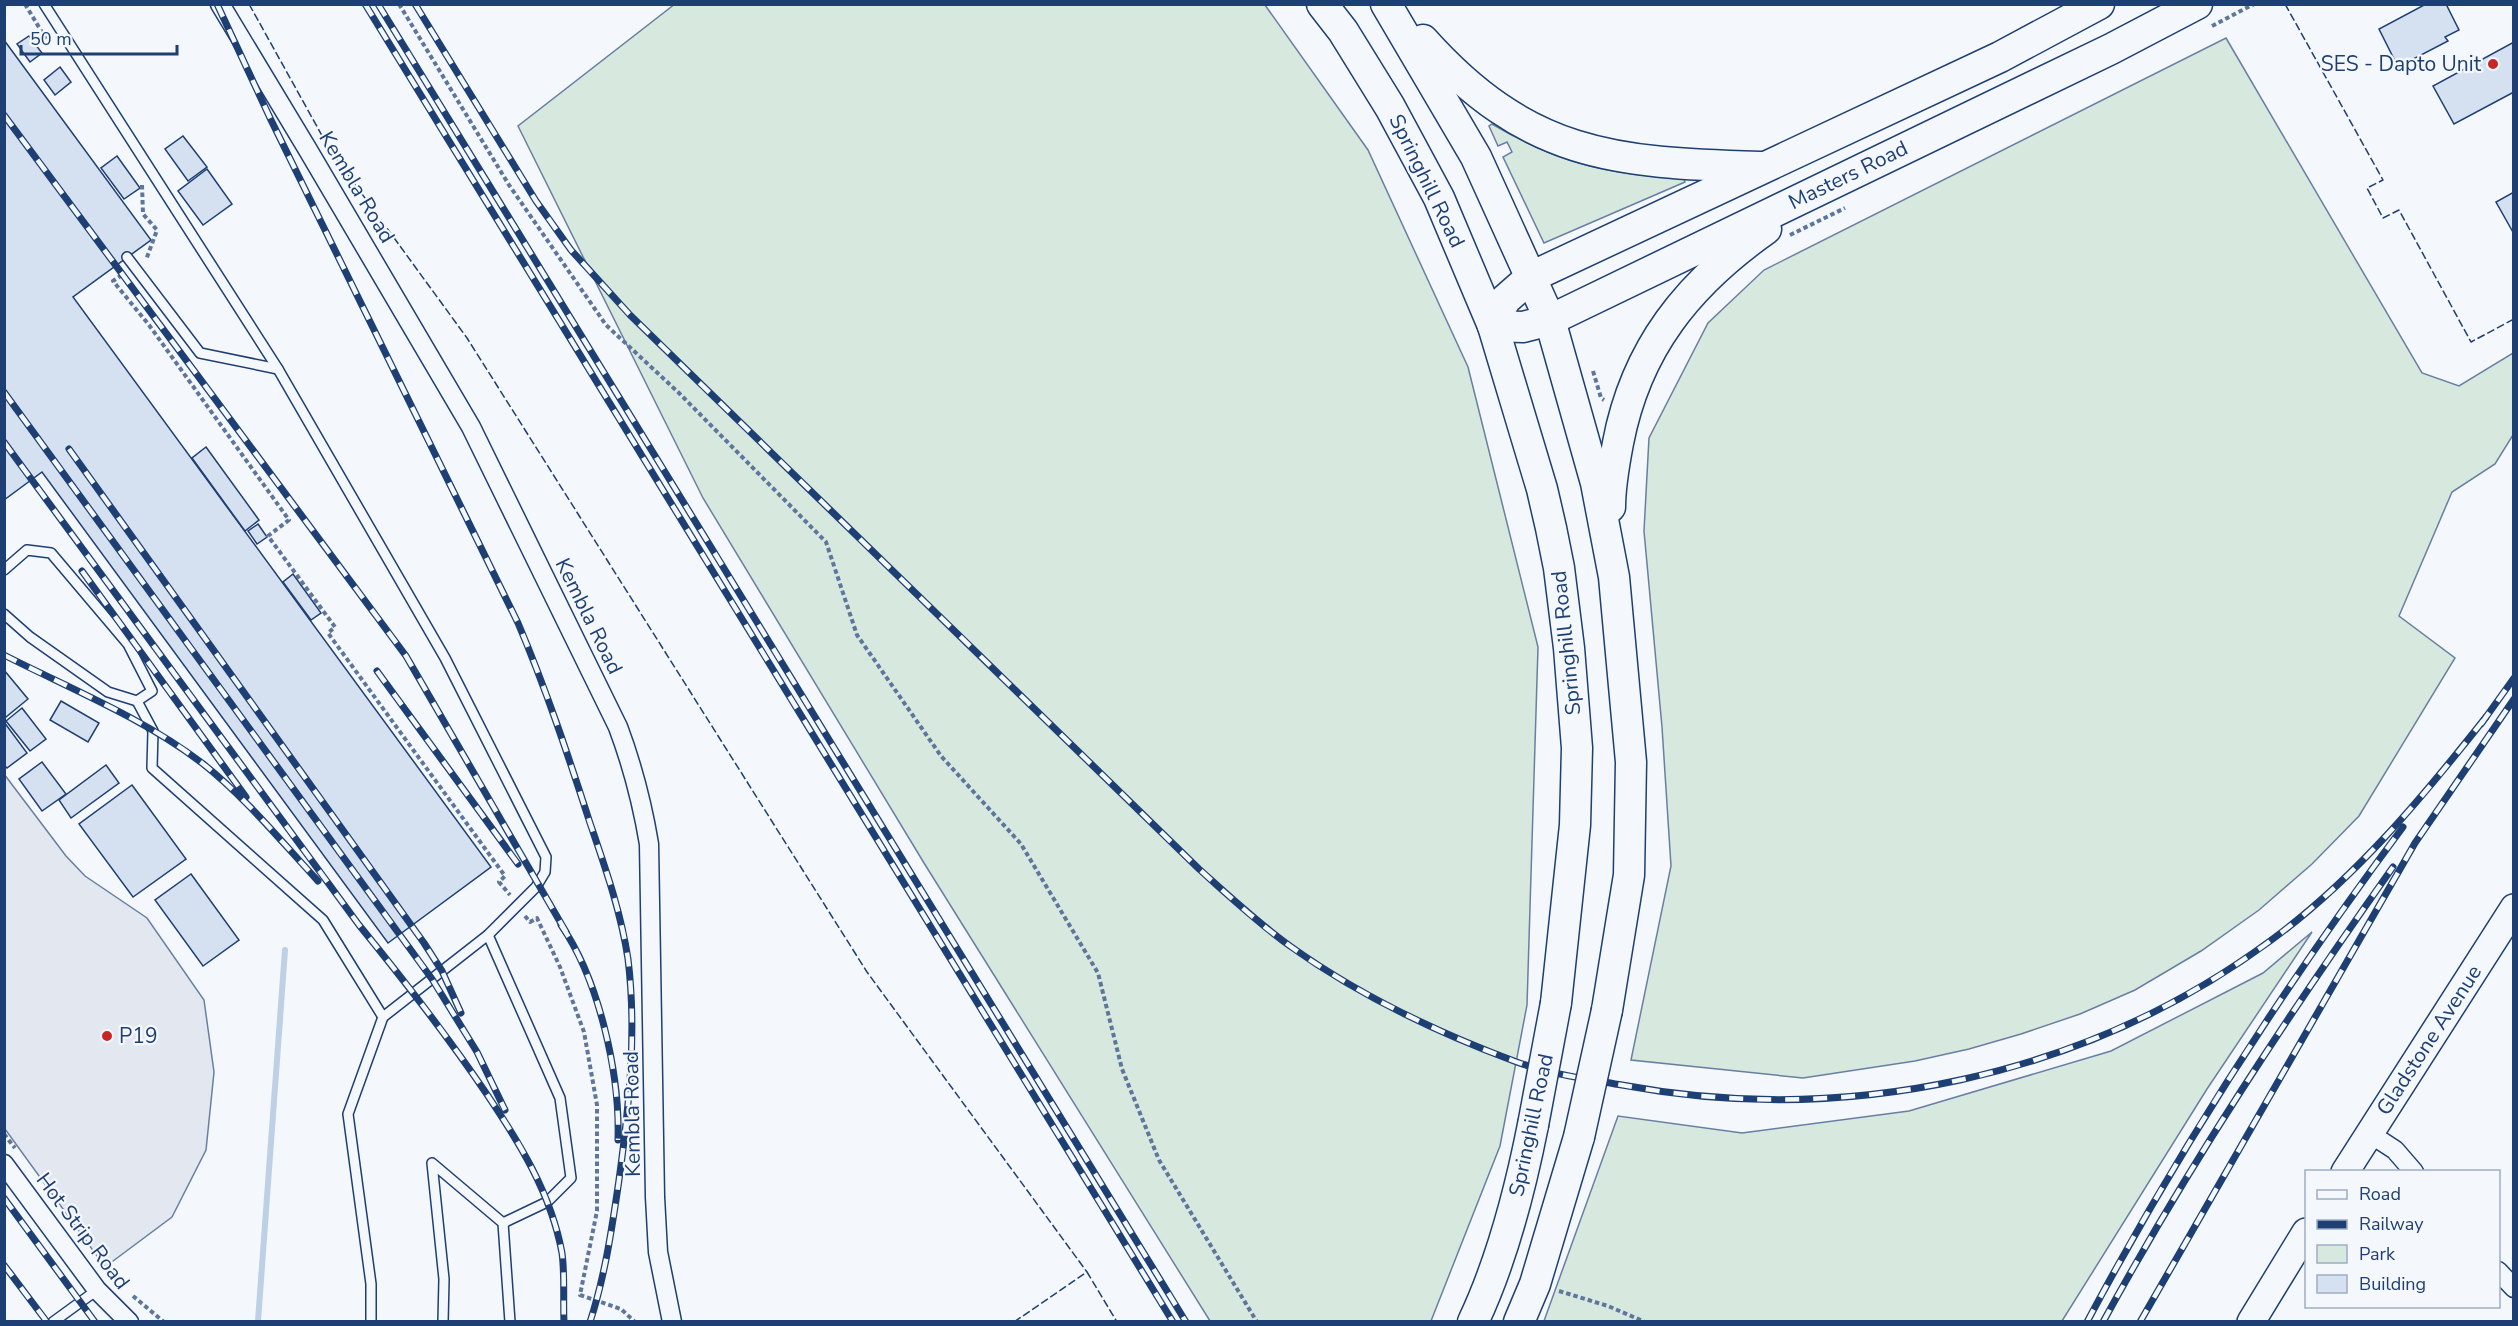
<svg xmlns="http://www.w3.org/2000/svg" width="2518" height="1326" viewBox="0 0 2518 1326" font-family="'Nunito Sans',sans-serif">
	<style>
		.green { fill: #d7e8df; stroke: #687fa3; stroke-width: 1.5 }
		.parking { fill: #e3e8f0; stroke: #687fa3; stroke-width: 1.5 }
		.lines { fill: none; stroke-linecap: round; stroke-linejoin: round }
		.stream { stroke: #bed0e5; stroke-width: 6 }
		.building { fill: #d5e0f0; stroke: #1d3f73; stroke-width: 1.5 }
		.service-casing { stroke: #1d3f73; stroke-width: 12 }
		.minor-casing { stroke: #1d3f73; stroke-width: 21 }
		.secondary-casing { stroke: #1d3f73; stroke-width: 30 }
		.primary-casing { stroke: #1d3f73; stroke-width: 33 }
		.path { stroke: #5e769c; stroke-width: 4; stroke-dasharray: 4.5 3; stroke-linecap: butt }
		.service { stroke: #f4f7fb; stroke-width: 9 }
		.minor { stroke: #f4f7fb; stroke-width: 18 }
		.secondary { stroke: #f4f7fb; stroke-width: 27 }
		.primary { stroke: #f4f7fb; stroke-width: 30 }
		.rail-casing { stroke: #1d3f73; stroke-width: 7 }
		.rail { stroke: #f4f7fb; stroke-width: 4.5; stroke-dasharray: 14; stroke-linecap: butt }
		.primary-bridge-casing { stroke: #1d3f73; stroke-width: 33; stroke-linecap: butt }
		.primary-bridge { stroke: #f4f7fb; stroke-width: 30 }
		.fence { stroke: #1d3f73; stroke-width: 1.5; stroke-dasharray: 8 3; stroke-linecap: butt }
		.poi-dot { fill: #c62828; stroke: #f4f7fb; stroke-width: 2 }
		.labels { text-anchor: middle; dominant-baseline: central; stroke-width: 4.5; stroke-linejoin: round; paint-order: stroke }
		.poi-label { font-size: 21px; fill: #1d3f73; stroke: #f4f7fb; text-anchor: end }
		.street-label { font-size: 21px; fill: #1d3f73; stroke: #f4f7fb }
	</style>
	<rect width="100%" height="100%" fill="#f4f7fb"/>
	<!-- green -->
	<g class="green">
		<polygon points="675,4 1265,5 1368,150 1468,367 1538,647 1527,1005 1500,1146 1431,1321 1210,1321 924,863 703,498 518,126"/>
		<polygon points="2226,38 2422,373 2459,386 2513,353 2513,435 2495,464 2452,492 2399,616 2455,658 2359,816 2312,864 2259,910 2201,951 2135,990 2080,1014 2021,1034 1969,1049 1915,1061 1803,1078 1631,1060 1671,866 1662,727 1644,531 1649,438 1708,323 1764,270"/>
		<path d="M1492,124C1560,164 1606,174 1684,179L1685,182L1544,243L1503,157L1512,152L1507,142L1498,146L1489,126Z"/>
		<polygon points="2312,932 2207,1089 2062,1321 1544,1321 1618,1116 1742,1133 1909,1111 2111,1051 2263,973"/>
	</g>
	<!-- parking -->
	<polygon class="parking" points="4,774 66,856 85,876 147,918 204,1000 214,1072 206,1150 172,1217 105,1267 5,1129"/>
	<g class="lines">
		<!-- stream -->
		<polyline class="stream" points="258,1321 285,950"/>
	</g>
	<!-- building -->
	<g class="building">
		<polygon points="2426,4 2446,4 2459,30 2445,37 2448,41 2398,67 2379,29"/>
		<polygon points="29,36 42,53 30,62 17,44"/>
		<polygon points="4,40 151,240 73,297 491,867 388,943 42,472 4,500"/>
		<polygon points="2514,42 2514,92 2454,124 2433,86"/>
		<polygon points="60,67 71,82 55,95 44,80"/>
		<polygon points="183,136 207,167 188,181 165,149"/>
		<polygon points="117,156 140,188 124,199 101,168"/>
		<polygon points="207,169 232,204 203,225 178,191"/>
		<polygon points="2514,192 2514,234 2496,202"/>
		<polygon points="206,447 259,520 245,531 192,458"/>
		<polygon points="258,524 267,537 257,544 248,531"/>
		<polygon points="293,574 321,613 311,620 283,582"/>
		<polygon points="4,670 28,699 6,717 4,715"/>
		<polygon points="61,701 99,723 88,742 50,720"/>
		<polygon points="22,708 46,739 30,751 6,721"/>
		<polygon points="4,722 27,753 7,768 4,765"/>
		<polygon points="42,762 66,794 42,811 19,779"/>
		<polygon points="106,765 119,783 71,818 59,800"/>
		<polygon points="132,785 186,859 133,897 79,824"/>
		<polygon points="191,874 239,940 203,966 155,900"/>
	</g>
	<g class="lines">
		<!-- service casing -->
		<g class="service-casing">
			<g id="service">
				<polyline points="44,4 278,369 445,658 546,857 545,872 536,887 488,935 383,1017 348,1114 371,1284 371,1322"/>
				<polyline points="127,257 200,353 278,369"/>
				<polyline points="4,570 27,550 51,553 128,644 152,691 137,701 108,692 30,637 4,614"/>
				<polyline points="137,701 153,731 152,768 323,920 383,1017"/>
				<polyline points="488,935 560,1098 571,1178 547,1202 503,1223"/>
				<polyline points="53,1322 97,1290"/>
				<polyline points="443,1322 444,1279 432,1163 503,1223 510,1322"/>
			</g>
		</g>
		<!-- minor casing -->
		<g class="minor-casing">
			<g id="minor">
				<path d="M220,4L308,150L471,427L618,727C633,767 642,802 649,844L655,1197L658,1252L672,1322"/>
				<polyline points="2369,1133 2395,1150 2414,1172"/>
				<polyline points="4,1164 97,1290 129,1322"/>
				<polyline points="2498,1271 2514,1288"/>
			</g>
		</g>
		<!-- secondary casing -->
		<g class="secondary-casing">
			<g id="secondary">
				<polyline points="2345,1172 2514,908"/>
				<polyline points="2251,1322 2306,1232"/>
			</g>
		</g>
		<!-- primary casing -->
		<g class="primary-casing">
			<g id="primary">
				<polyline points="1322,4 1343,31 1390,107 1439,198 1493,326 1542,489 1551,528 1559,568 1569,648 1577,748 1575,825 1556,1003"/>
				<polyline points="1386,4 1476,157 1550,320 1596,483 1614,577 1631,762 1629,875 1607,1010"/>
				<path d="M1423,40C1527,156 1613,163 1760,167"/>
				<polyline points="1492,322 1506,299 1531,277 2000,57 2099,4"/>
				<polyline points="1493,326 1523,327 1550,320 2111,49 2197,4"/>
				<path d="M1610,507C1610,486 1614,464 1618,443C1636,348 1688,284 1766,229"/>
				<path d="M1473,1322C1502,1261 1520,1191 1533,1125"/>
				<polyline points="1519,1322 1535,1284 1579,1137"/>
			</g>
		</g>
		<!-- path -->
		<g class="path">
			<polyline points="25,4 46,39"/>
			<polyline points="399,4 509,185 606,325 679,393 826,542 857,635 941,756 1021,844 1098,973 1122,1069 1159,1160 1257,1322"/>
			<polyline points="2212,26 2254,4"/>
			<polyline points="142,185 143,214 157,230 146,260"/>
			<polyline points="1790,235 1845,208"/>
			<polyline points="122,275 113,281 149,325 289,520 268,536 335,627 328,633 505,876 499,882 510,895"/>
			<polyline points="1593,371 1601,398 1604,400"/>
			<polyline points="525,916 530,922 537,918 560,967 584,1032 597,1105 597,1211 580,1295 621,1309 635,1322"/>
			<polyline points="4,1134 15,1148"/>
			<polyline points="1559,1291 1608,1306 1645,1322"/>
			<polyline points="133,1296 164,1322"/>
		</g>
		<!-- service -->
		<use href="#service" class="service"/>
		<!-- minor -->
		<use href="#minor" class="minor"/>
		<!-- secondary -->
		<use href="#secondary" class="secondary"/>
		<!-- primary -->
		<use href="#primary" class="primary"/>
		<!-- rail casing -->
		<g class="rail-casing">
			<g id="rail">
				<path d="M217,4L271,120L518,623C546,689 568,755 590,823C605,867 621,912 628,959C637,1032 629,1107 619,1180C612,1228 605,1276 590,1322"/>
				<polyline points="365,4 1173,1322"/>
				<polyline points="378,4 1186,1322"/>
				<path d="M415,4L536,201L571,250L630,315L1199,869C1229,896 1258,923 1290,946C1357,994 1436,1032 1514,1061C1548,1074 1587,1079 1622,1085C1847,1127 2085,1077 2270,941C2354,880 2422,798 2486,717"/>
				<polyline points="4,115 406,656 566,932"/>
				<polyline points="4,392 432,979 477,1052 505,1110"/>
				<path d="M4,442L359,925C403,979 446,1034 486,1093C519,1142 551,1193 562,1253C565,1275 563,1299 564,1322"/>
				<polyline points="69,449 424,943 442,971 461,1013"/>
				<polyline points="82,571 246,797"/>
				<path d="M4,655C71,689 143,718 202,763C245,797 281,841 318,881"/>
				<polyline points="377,671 518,864"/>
				<polyline points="2481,724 2514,678"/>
				<path d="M561,925C599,980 620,1073 618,1140"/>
				<polyline points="4,1198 95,1322"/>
				<polyline points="4,1265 47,1322"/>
				<path d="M2087,1322C2179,1149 2286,984 2403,827"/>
				<path d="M2103,1322C2190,1163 2289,1014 2393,867"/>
				<polyline points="2140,1322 2415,843 2514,699"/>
			</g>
		</g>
		<!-- rail -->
		<use href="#rail" class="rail"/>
		<!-- primary-bridge casing -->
		<g class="primary-bridge-casing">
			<g id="primary-bridge">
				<polyline points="1533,1125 1556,1003"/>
				<polyline points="1579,1137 1607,1010"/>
			</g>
		</g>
		<!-- primary-bridge -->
		<use href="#primary-bridge" class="primary-bridge"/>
		<!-- fence -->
		<g class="fence">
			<polyline points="249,4 330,150 467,338 867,972 1087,1272"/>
			<polyline points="2285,4 2383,180 2367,188 2383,218 2399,210 2471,342 2514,319"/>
			<polyline points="1014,1322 1087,1272 1117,1322"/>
		</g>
	</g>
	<!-- markers -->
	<g class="poi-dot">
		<circle cx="2493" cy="64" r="6"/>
		<circle cx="107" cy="1036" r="6"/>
	</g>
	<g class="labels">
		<!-- poi labels -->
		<g class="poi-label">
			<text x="2481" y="64">SES - Dapto Unit</text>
			<text x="119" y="1036" text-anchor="start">P19</text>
		</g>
		<!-- street labels -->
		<g class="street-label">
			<text transform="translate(1848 175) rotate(-26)">Masters Road</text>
			<text transform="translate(1427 181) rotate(64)">Springhill Road</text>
			<text transform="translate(357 187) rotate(59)">Kembla Road</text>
			<text transform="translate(589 616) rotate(64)">Kembla Road</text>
			<text transform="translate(1566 643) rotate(-96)">Springhill Road</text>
			<text transform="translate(2429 1040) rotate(-57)">Gladstone Avenue</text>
			<text transform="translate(632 1114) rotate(-91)">Kembla Road</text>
			<text transform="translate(1531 1125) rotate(-78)">Springhill Road</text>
			<text transform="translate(83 1231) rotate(53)">Hot Strip Road</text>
		</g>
	</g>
	<!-- border -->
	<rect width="2518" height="1326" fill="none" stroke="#1d3f73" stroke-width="12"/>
	<!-- legend -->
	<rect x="2305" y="1170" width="195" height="138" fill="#f4f7fb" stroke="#9eadc5" stroke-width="1.5"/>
	<rect x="2317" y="1190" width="30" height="9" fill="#f4f7fb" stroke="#9eadc5" stroke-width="1.5"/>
	<text x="2359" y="1200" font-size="18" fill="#1d3f73">Road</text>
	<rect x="2317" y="1220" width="30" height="9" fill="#1d3f73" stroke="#9eadc5" stroke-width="1.5"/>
	<text x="2359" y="1230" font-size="18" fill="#1d3f73">Railway</text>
	<rect x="2317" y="1245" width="30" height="18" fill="#d7e8df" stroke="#9eadc5" stroke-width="1.5"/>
	<text x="2359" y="1260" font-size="18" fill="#1d3f73">Park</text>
	<rect x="2317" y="1275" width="30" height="18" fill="#d5e0f0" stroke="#9eadc5" stroke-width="1.5"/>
	<text x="2359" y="1290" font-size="18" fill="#1d3f73">Building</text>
	<!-- scale -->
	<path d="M21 45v9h156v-9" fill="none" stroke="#1d3f73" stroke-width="3"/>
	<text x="30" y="45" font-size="18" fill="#1d3f73" stroke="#f4f7fb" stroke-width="4.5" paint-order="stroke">50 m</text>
</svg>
